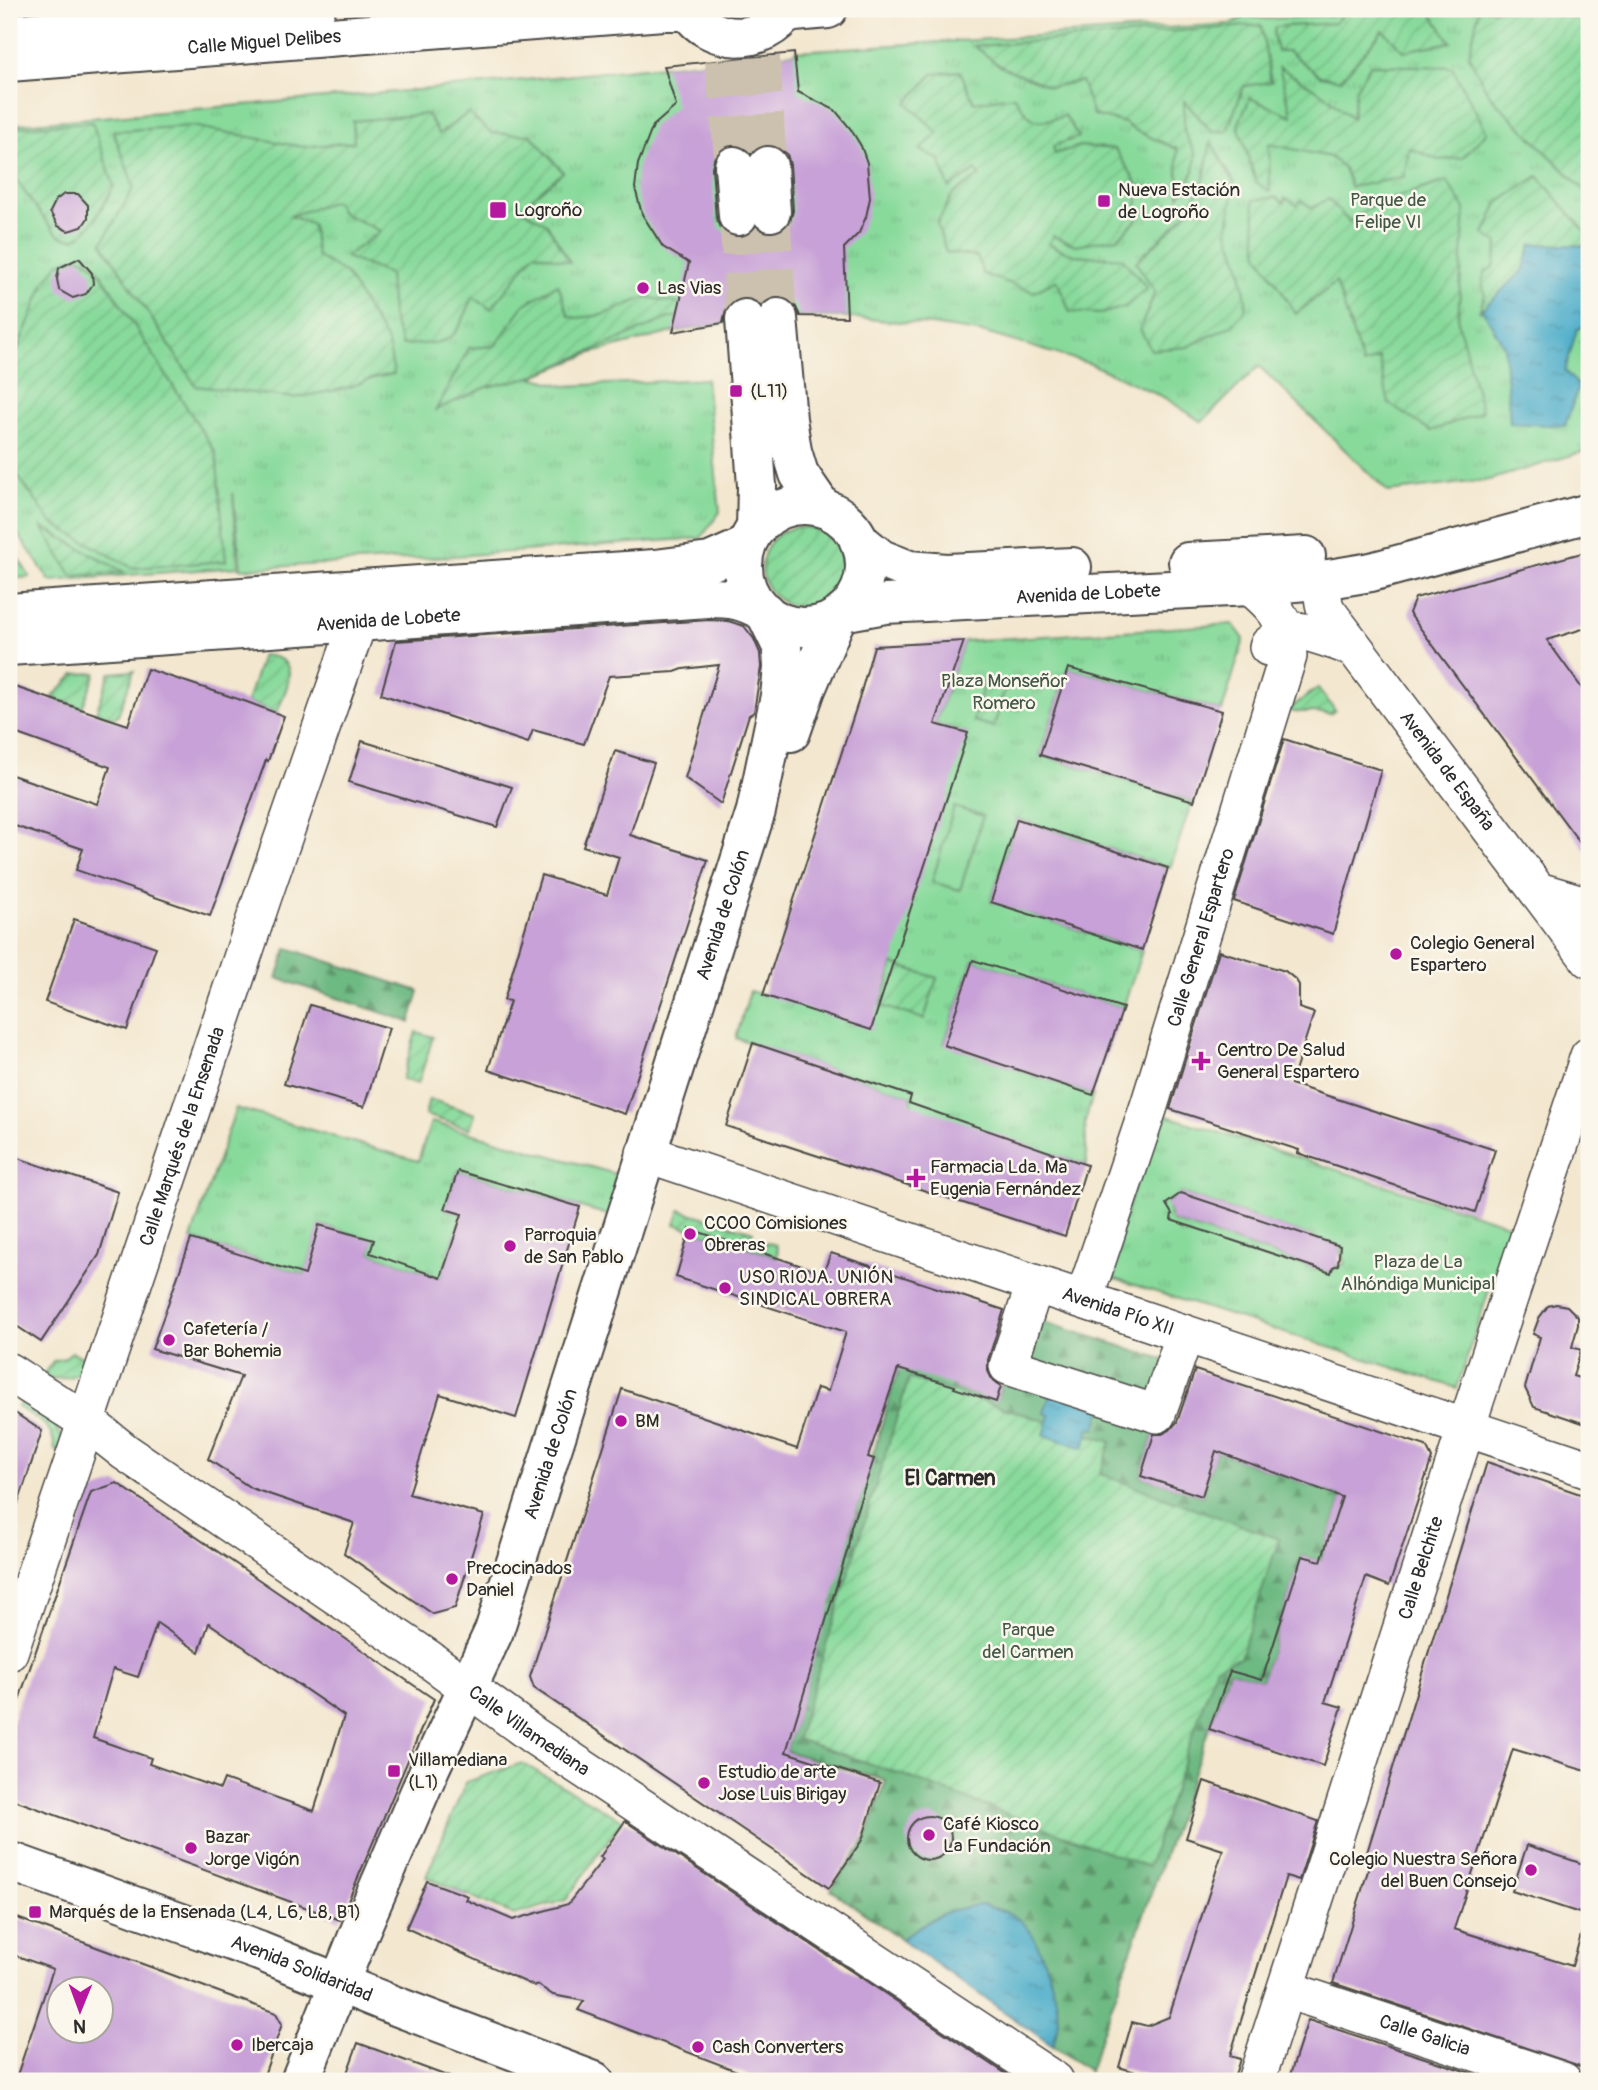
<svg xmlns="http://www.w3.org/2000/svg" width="1598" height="2090" viewBox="0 0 1598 2090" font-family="Pangolin,sans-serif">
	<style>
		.grass { fill: url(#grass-tufts); stroke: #5a8263; stroke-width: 2; fill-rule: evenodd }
		.forest { fill: url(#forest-firs); stroke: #4c7257; stroke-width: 2 }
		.garden { fill: url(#garden-furrows); stroke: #5a8263; stroke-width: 2 }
		.pitch { fill: #88da9b; stroke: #5a8263; stroke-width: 2 }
		.water { fill: url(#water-ripples); stroke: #3a6c7a; stroke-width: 2 }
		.building { fill: #c7a1d7; fill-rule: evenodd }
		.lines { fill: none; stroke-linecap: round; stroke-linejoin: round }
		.major-tunnel { stroke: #cbc1ae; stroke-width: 38; stroke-dasharray: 38 19; stroke-linecap: butt }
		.minor-casing { stroke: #494744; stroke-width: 40 }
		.major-casing { stroke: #494744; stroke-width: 42 }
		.minor { stroke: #fff; stroke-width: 37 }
		.major { stroke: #fff; stroke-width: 38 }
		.poi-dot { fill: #b5179e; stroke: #fbf7ec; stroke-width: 2.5 }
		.labels { text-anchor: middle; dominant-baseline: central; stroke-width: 5; stroke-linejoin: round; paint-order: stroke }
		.street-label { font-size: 19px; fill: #2b2b2b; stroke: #fbf7ec }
		.poi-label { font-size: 19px; fill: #2b2b2b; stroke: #fbf7ec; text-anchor: start }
		.park-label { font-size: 19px; fill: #425747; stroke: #fbf7ec }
		.neighbourhood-label { font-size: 21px; font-weight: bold; fill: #2b2b2b; stroke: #fbf7ec }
	</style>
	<defs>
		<pattern id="grass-tufts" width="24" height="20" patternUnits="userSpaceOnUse" patternTransform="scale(1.75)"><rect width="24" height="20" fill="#88da9b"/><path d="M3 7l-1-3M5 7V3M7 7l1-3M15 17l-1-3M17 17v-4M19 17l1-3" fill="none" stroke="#76bb86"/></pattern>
		<pattern id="forest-firs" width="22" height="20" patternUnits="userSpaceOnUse" patternTransform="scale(1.75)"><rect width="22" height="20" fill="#6eba83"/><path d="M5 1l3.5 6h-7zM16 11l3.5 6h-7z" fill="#5b976b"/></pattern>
		<pattern id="garden-furrows" width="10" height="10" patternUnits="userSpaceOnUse" patternTransform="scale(1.75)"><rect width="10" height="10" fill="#88da9b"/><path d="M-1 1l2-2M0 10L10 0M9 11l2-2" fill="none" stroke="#76bb86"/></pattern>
		<pattern id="water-ripples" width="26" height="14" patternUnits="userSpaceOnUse" patternTransform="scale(1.75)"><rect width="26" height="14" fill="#4aacc9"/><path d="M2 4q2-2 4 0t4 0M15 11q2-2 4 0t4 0" fill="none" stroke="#3e8ca3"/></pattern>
	</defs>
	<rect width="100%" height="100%" fill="#fbf7ec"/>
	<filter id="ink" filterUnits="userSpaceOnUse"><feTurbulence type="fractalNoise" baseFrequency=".0143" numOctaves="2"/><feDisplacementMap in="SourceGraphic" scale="14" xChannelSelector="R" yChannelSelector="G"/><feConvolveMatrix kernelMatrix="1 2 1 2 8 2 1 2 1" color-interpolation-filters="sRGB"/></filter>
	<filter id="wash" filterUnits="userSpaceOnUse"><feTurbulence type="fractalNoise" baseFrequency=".00686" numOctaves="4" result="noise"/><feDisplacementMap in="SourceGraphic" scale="28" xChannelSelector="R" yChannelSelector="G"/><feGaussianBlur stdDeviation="1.57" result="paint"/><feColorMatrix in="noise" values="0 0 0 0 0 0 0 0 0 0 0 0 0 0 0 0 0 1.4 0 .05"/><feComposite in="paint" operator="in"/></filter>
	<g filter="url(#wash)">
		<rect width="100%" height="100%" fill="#f3e7cf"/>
		<!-- grass -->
		<g class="grass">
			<polygon points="1334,9 1589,9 1589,450 1489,480 1388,492 1259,366 1202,422 1165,398 1091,364 985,333 931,325 847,317 798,316 745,319 673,332 592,353 532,377 565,386 706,379 720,512 701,538 441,557 241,569 233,493 238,567 50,581 9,521 9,125 464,86 794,53 796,51 1230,24 1247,16 1265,19 1334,15"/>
			<polygon points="9,544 30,577 9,579"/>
			<polygon points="1233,624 1244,639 1222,711 1068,668 1040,755 1192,801 1170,868 1017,819 991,901 1142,951 1123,1008 973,960 944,1044 1093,1095 1085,1122 1087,1165 912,1108 911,1096 736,1038 750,991 763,995 967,733 935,724 964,641"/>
			<polygon points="236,1108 418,1161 431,1122 637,1180 625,1220 458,1171 445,1209 462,1214 441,1278 370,1253 373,1240 320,1225 305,1275 191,1239"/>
			<path d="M1158,1113L1510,1225L1457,1388L1106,1276ZM1181,1193L1339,1246L1342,1257L1346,1263L1336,1267L1330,1273L1172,1221L1167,1202L1175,1198Z"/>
		</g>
		<!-- forest -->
		<g class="forest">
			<polygon points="287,948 419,991 410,1022 277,978"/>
			<polygon points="1024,1316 1176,1363 1141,1476 1202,1496 1216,1451 1342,1497 1321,1561 1302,1556 1262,1680 1229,1671 1089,2071 831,1890 865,1840 886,1781 786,1751 898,1369 965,1355 954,1388 996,1401"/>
		</g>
		<!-- garden -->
		<g class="garden">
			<polygon points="1347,9 1428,9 1451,42 1404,51 1383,30 1341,80 1320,76 1288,51 1277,51 1273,35 1275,27 1335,23"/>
			<polygon points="1479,9 1540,9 1559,11 1589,20 1589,195 1489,95 1469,56"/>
			<polygon points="1261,25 1271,82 1244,86 1227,131 1212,132 1184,101 1184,131 1196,155 1194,171 1188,185 1179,196 1177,149 1132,129 1125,123 1093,115 1081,81 1051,87 1002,67 974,46"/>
			<polygon points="1370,65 1452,67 1487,132 1462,158 1439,160 1409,148 1404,177 1351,187 1344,168 1330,157 1269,144 1270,192 1256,182 1238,125 1250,98 1292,116 1279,67 1325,95 1352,118 1356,88"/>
			<path d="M960,71L974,102L1014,96C1034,124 1031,124 1065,116L1079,137L1053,146L1055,154L1080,146L1115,149L1139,186L1136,221L1118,238L1075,245L1053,236L1048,244L1074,255L1122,258L1147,288L1125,307L1100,314L1070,312L1057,280L1034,292L983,274L977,257L946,252L937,224L952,195L979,176L976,170L949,188L940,160L920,150L938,133L907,103L933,74Z"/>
			<path d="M468,113L491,133L531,135L563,172L520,208L547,224L570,262L535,253L491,309L473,297C452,346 453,342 402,345L392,317L389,274L345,257L381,231L342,213L335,201L290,216L312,224L317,256L346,274L388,343L394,374L374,378L347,388L294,398L196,386L102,243L134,187L113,131L192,126L303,147L354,142L353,121L427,114L439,134Z"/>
			<path d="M92,122L114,186C107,198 89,234 76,238C72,239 64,238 60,236C52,231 11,175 9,166C6,155 9,139 9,128Z"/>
			<polygon points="1211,142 1234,182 1228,232 1240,265 1246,299 1245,311 1231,326 1187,347 1151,350 1140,329 1155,292 1136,262 1181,219 1202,186"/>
			<polygon points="1538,176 1589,236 1589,246 1532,244 1523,271 1479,312 1485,294 1482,282 1486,271 1494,267 1498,243 1484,234 1498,203"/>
			<polygon points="1447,181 1465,209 1458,322 1482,412 1431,431 1389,404 1379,358 1363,365 1336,282 1296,314 1258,254 1253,200 1276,197 1284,203 1285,198 1297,205 1301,200 1312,208 1328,199 1349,222 1373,205"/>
			<polygon points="79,258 88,260 100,272 216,453 226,561 133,568 52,523 9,464 9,370 45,282 59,263 69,259"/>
			<polygon points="558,284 569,316 577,318 602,315 646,297 711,310 669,318 531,377 487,387 436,410 469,348 495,346 524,305"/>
			<circle cx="802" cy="567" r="40"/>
			<polygon points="42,527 124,572 72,576"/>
			<path d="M262,655C305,658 286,687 277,713L247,702Z"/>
			<polygon points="134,671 118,715 114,718 96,712 110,673"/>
			<polygon points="96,673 82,708 53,698 53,696 75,674"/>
			<polygon points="985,679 1006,685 994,727 973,721"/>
			<polygon points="1318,688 1335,710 1330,714 1313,712 1293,712 1289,709"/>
			<polygon points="893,964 937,978 924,1019 881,1006"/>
			<polygon points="416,1032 433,1037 418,1084 402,1079"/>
			<polygon points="429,1099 475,1114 470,1129 425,1115"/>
			<polygon points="680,1210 753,1232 751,1238 776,1245 778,1253 777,1257 675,1224"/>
			<path d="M72,1352L93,1362C78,1378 63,1380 41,1378L53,1361L64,1358Z"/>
			<polygon points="909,1378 1111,1442 1100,1474 1279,1539 1240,1657 1216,1666 1148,1867 903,1775 797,1739"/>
			<path d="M22,1401C42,1414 67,1426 63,1454L55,1450C53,1424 38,1420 18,1407Z"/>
			<polygon points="522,1763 622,1820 566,1900 514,1915 426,1877 466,1782"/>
		</g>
		<!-- pitch -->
		<polygon class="pitch" points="954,807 983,816 960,890 932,882"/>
		<!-- water -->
		<g class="water">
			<polygon points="1532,244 1589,246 1589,325 1577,329 1565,371 1579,386 1565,426 1510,423 1504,346 1482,309 1523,271"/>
			<polygon points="1053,1384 1105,1401 1095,1429 1090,1428 1084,1448 1044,1435 1050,1415 1044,1413"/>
			<path d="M982,1905C998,1909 1015,1913 1026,1926C1040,1942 1057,1993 1058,2014C1059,2025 1056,2035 1053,2046L901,1939C932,1918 944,1909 982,1905Z"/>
		</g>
		<g id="blocks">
			<!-- building -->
			<g class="building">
				<path d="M794,53L798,92L835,110L850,128L861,146L867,163L870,198L866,217L859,233L844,248L847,317L800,316L795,305L787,298L775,296L766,300L761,305L754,299L743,297L733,301L726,309L723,323L673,332L689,263L663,247L642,214L635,188L638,164L653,126L676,106L664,66ZM732,144L743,146L751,153L756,148L767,144L778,147L787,154L790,165L793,211L790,222L783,230L772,234L762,232L756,227L750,234L739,238L728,235L720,228L716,218L712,167L715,156L721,148Z"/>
				<polygon points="64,194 78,194 88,205 88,218 82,227 68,231 58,226 50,212 56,200"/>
				<polygon points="79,258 92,273 93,284 86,294 73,298 59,290 57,279 59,268"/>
				<polygon points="1589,551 1589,627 1547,640 1589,698 1589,855 1409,613 1415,598"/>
				<polygon points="709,620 728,621 744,626 754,639 760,653 761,667 754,712 749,715 721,804 685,778 719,665 683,669 675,672 609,676 584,744 533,730 528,743 381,694 396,641"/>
				<polygon points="964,641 935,724 968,733 871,1030 763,995 859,699 874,646"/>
				<polygon points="1068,668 1222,711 1194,801 1040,755"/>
				<polygon points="147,669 247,702 284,716 268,761 266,760 210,916 76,870 83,849 9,824 9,774 97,804 110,767 9,731 9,685 128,725"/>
				<polygon points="1284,739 1381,770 1333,934 1234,901"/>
				<polygon points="362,741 512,787 497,827 349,782"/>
				<polygon points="615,751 654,763 630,835 708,860 625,1114 488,1070 510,1001 504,1000 541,875 607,895 619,857 583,846"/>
				<polygon points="1017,819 1168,868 1142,950 991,902"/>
				<polygon points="74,919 156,947 127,1030 45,1002"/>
				<polygon points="1219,951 1285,971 1296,980 1299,985 1299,1008 1314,1013 1291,1084 1495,1150 1475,1212 1298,1153 1299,1150 1170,1109"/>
				<polygon points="973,960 1123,1008 1093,1095 944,1045"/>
				<polygon points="310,1005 389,1028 364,1107 284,1084"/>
				<polygon points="753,1043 911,1096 909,1103 1087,1165 1065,1236 726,1126"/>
				<polygon points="9,1155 118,1192 99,1255 41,1342 9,1321"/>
				<polygon points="458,1171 580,1207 516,1418 440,1394 409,1494 484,1515 455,1608 433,1614 344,1553 354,1523 251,1488 208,1459 241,1376 152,1349 191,1239 305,1275 319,1225 374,1240 370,1253 441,1278 462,1214 445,1209"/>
				<polygon points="1181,1193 1340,1246 1338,1265 1333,1267 1331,1273 1171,1220 1172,1214 1166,1204"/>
				<polygon points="690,1229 823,1273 831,1253 1004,1310 988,1360 988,1371 992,1379 1001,1386 996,1402 954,1388 955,1386 898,1369 868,1457 874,1459 851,1527 848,1548 786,1752 880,1783 862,1840 829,1888 534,1688 530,1677 622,1389 797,1449 817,1388 828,1391 846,1332 676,1277"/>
				<polygon points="1556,1304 1567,1306 1578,1317 1578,1325 1572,1347 1581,1350 1573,1376 1589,1381 1589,1425 1534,1407 1525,1388 1540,1337 1533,1334 1539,1318 1548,1306"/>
				<polygon points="1195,1370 1426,1446 1432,1458 1389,1586 1366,1577 1325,1702 1342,1707 1323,1766 1209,1729 1230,1671 1262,1680 1302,1556 1321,1561 1342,1497 1216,1451 1202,1496 1141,1476 1154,1434 1162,1434 1170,1430 1177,1422"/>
				<polygon points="9,1409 42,1431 13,1519 9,1519"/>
				<polygon points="1487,1462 1589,1497 1589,1772 1513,1749 1454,1929 1572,1966 1584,1925 1589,1926 1589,2069 1333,1983 1371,1861 1365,1859"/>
				<path d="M117,1483L434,1699L340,1920L9,1798V1731L22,1691L91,1492ZM157,1623L199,1652L209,1623L344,1716L314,1811L224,1779L220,1789L149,1764L151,1758L93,1738L113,1669L138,1677Z"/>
				<polygon points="1204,1781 1318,1821 1299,1880 1286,1876 1230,2056 1240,2059 1233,2081 1165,2081 1119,2067 1132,2022 1147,2026 1169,2017 1223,1850 1186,1838"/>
				<circle cx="929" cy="1838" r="22"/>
				<polygon points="625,1821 1017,2081 763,2081 578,2010 584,2001 553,1995 538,1985 534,1986 406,1928 427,1881 468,1896 466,1900 513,1920 568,1904 603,1859 600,1857"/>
				<polygon points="1527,1845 1589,1866 1589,1916 1512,1891"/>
				<path d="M9,1915L276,2013L282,2024L262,2081H15L53,1969L9,1953ZM60,1989H102V2031H60Z"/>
				<polygon points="1308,2020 1483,2077 1483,2081 1288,2081"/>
				<polygon points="358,2043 455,2079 455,2081 344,2081"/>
			</g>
		</g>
	</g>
	<g filter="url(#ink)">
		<use href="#blocks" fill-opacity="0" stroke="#494744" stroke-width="2"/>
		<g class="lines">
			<!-- major-tunnel -->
			<g class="major-tunnel">
				<polyline points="761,57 768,166"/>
				<polyline points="724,60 734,166"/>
				<polyline points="771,212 778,318"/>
				<polyline points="738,216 745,319"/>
			</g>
			<!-- minor casing -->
			<g class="minor-casing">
				<g id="minor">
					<path id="s1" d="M1329,579C1322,588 1322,600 1326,610L1589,959"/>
					<path d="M1268,647L1269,645C1275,641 1281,634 1288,632C1302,627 1338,643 1353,647"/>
					<polyline points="1538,891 1589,906"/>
					<path id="s2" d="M645,1153L1589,1469"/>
					<polygon points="1035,1284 1185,1334 1157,1414 1008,1366"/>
					<path id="s3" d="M1084,1299L1149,1106L1288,656C1285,619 1279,610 1250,586"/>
					<path id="s4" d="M9,1372L87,1422L125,1452L426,1657L534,1736L1055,2081"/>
					<path id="s5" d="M9,1652L263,896L358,622"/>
					<path id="s6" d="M1287,1990L1563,2081"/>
					<path id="s7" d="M1256,2081L1466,1428L1589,1056"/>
				</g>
			</g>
			<!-- major casing -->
			<g class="major-casing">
				<g id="major">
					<path d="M687,9C711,46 764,46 789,9"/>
					<polyline points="784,15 794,12 828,9"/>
					<polyline points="9,34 316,9"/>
					<path id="s8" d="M9,62L663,11H688"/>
					<polyline points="734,166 738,216"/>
					<polyline points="768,166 771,212"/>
					<polyline points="778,318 787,419 792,451 799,474 821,506"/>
					<polyline points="745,319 757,486 756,528"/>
					<circle cx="804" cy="566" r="61"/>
					<polyline points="859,541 881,559 909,570 947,573 1072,567"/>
					<polyline points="1188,562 1306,556"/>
					<path id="s9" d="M847,611L885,604L1250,586L1329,579L1371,572L1589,513"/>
					<polyline points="9,613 655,569 710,562 746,546"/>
					<path id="s10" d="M9,646L708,598C733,598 743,600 765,612"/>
					<polyline points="791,732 806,689 835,621"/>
					<path id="s11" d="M9,1861L259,1951L393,2005L594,2081"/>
					<path id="s12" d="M300,2081L360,1931L431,1766L494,1631L756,811L780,696L783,668L782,647L765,612"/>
				</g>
			</g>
			<!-- minor -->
			<use href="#minor" class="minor"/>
			<!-- major -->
			<use href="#major" class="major"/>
		</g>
	</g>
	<!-- markers -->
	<g class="poi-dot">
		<rect x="1097" y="194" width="14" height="14" rx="3.5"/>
		<rect x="489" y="201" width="18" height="18" rx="3.5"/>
		<circle cx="643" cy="288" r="7"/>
		<rect x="729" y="384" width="14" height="14" rx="3.5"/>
		<circle cx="1396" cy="954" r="7"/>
		<path d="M1197.5 1050.5h7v7h7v7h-7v7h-7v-7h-7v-7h7z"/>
		<path d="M912.5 1167.5h7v7h7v7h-7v7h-7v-7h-7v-7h7z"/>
		<circle cx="690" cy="1234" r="7"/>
		<circle cx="510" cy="1246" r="7"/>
		<circle cx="725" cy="1288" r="7"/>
		<circle cx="169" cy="1340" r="7"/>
		<circle cx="621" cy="1421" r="7"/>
		<circle cx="452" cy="1579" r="7"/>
		<rect x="387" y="1764" width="14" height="14" rx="3.5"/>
		<circle cx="704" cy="1783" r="7"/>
		<circle cx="929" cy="1835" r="7"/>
		<circle cx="191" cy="1848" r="7"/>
		<circle cx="1531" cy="1870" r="7"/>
		<rect x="28" y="1905" width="14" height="14" rx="3.5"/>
		<circle cx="237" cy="2045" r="7"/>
		<circle cx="698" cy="2047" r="7"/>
	</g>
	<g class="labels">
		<!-- street labels -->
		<g class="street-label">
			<text stroke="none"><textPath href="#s8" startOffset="256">Calle Miguel Delibes</textPath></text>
			<text stroke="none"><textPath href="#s9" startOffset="242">Avenida de Lobete</textPath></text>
			<text stroke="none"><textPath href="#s10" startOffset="380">Avenida de Lobete</textPath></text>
			<text stroke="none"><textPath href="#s1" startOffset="234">Avenida de España</textPath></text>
			<text stroke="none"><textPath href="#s12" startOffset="1242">Avenida de Colón</textPath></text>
			<text stroke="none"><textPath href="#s3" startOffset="380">Calle General Espartero</textPath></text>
			<text stroke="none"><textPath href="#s5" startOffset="544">Calle Marqués de la Ensenada</textPath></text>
			<text stroke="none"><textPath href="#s2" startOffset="499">Avenida Pío XII</textPath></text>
			<text stroke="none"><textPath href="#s12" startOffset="676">Avenida de Colón</textPath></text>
			<text stroke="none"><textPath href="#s7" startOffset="539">Calle Belchite</textPath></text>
			<text stroke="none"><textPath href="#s4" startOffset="632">Calle Villamediana</textPath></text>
			<text stroke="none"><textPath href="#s11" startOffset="312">Avenida Solidaridad</textPath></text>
			<text stroke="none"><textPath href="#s6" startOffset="145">Calle Galicia</textPath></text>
		</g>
		<!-- poi labels -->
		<g class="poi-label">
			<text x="1118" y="190">Nueva Estación<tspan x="1118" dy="22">de Logroño</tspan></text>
			<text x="514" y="210">Logroño</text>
			<text x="657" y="288">Las Vias</text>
			<text x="750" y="391">(L11)</text>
			<text x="1410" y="943">Colegio General<tspan x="1410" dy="22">Espartero</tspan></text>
			<text x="1217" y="1050">Centro De Salud<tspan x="1217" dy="22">General Espartero</tspan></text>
			<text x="930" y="1167">Farmacia Lda. Mª<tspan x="930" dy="22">Eugenia Fernández</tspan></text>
			<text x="704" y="1223">CCOO Comisiones<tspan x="704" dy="22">Obreras</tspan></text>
			<text x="524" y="1235">Parroquia<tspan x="524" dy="22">de San Pablo</tspan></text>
			<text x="739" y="1277">USO RIOJA. UNIÓN<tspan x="739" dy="22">SINDICAL OBRERA</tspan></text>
			<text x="183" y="1329">Cafetería /<tspan x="183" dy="22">Bar Bohemia</tspan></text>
			<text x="635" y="1421">BM</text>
			<text x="466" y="1568">Precocinados<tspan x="466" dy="22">Daniel</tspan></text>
			<text x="408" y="1760">Villamediana<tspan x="408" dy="22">(L1)</tspan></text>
			<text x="718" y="1772">Estudio de arte<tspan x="718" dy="22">Jose Luis Birigay</tspan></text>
			<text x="943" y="1824">Café Kiosco<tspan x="943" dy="22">La Fundación</tspan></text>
			<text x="205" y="1837">Bazar<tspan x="205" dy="22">Jorge Vigón</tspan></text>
			<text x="1517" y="1859" text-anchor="end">Colegio Nuestra Señora<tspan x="1517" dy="22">del Buen Consejo</tspan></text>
			<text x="49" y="1912">Marqués de la Ensenada (L4, L6, L8, B1)</text>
			<text x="251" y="2045">Ibercaja</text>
			<text x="712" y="2047">Cash Converters</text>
		</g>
		<!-- park labels -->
		<g class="park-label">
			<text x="1388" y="200">Parque de<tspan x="1388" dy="22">Felipe VI</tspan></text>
			<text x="1004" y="681">Plaza Monseñor<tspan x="1004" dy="22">Romero</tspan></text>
			<text x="1418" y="1262">Plaza de La<tspan x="1418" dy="22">Alhóndiga Municipal</tspan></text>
			<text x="1028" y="1630">Parque<tspan x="1028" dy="22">del Carmen</tspan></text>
		</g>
		<!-- neighbourhood labels -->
		<g class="neighbourhood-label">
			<text x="950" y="1478">El Carmen</text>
		</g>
	</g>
	<!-- margin -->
	<rect width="1598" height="2090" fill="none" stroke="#fbf7ec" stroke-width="35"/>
	<!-- north arrow -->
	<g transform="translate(80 2010) rotate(181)"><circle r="33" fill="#fbf7ec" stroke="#a8a59f" stroke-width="2"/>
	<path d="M0-5L12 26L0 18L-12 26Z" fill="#b5179e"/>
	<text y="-10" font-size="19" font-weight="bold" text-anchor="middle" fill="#2b2b2b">N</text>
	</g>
</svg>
